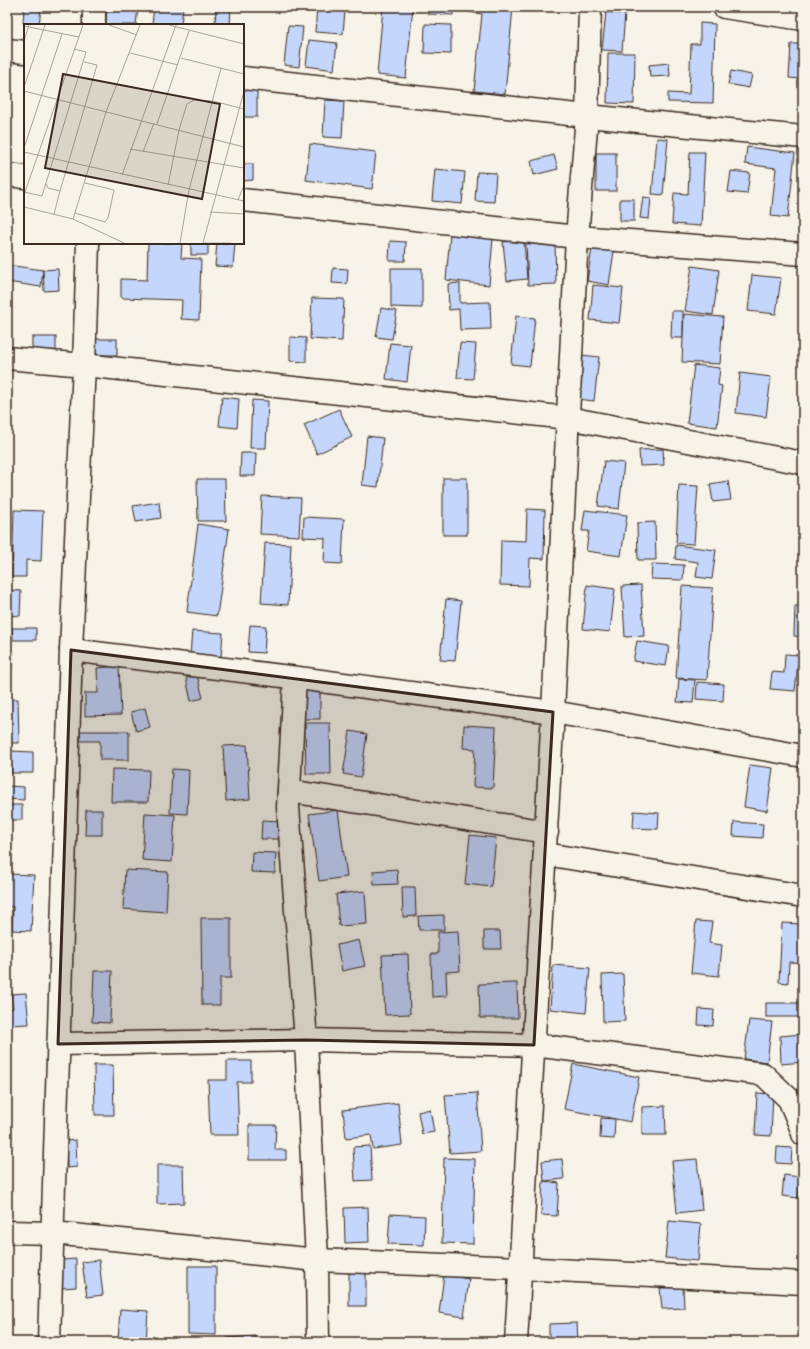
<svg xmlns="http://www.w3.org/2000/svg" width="810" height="1349" viewBox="0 0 810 1349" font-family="'Balsamiq Sans',sans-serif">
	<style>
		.building { fill: #c5d6fc; stroke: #3b2a1e }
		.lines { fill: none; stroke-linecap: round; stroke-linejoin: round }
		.street-casing { stroke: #3b2a1e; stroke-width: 25 }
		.street { stroke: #f7f3e8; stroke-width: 22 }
		.marked { fill: #3b2a1e; fill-opacity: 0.2; stroke: #3b2a1e; stroke-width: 3; stroke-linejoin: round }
		.inset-road { fill: none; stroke: #aca397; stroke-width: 1 }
		.view { fill: #3b2a1e; fill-opacity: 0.15; stroke: #3b2a1e; stroke-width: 2 }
		.inset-edge { fill: none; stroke: #3b2a1e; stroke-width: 2 }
	</style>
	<rect width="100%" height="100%" fill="#f7f3e8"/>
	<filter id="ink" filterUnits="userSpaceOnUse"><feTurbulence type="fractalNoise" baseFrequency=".025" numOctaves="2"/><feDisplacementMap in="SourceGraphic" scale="8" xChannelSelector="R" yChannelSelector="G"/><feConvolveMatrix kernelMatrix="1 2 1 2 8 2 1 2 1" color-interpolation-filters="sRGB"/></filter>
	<g filter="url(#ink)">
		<!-- building -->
		<g class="building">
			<polygon points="24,7 41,8 39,25 23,23"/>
			<polygon points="107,7 138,7 136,25 106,25"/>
			<polygon points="154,7 183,7 181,25 152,25"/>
			<polygon points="216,7 231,7 230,25 215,25"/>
			<polygon points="317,7 345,10 343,34 315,32"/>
			<polygon points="383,7 413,7 406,78 377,75"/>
			<polygon points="428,7 453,7 453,15 428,14"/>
			<polygon points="468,7 513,7 505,94 474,91 482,14 468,12"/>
			<polygon points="606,12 625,14 622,51 602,50"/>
			<polygon points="700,23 715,24 713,103 668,102 668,93 689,94 691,44 700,44"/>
			<polygon points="425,24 451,25 451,54 424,53"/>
			<polygon points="288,26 303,27 299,67 284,65"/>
			<polygon points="309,40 337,43 334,70 306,66"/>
			<polygon points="791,44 803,44 803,79 789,78"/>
			<polygon points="608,53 635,53 634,104 607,103"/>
			<polygon points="669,63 670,76 650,77 649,65"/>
			<polygon points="731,71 752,75 749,88 728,84"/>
			<rect x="243" y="89" width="14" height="28"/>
			<polygon points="325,100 344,101 342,138 323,137"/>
			<polygon points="657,138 668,139 663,195 652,194"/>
			<polygon points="310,144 376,152 372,189 306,180"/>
			<polygon points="747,147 795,153 788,218 771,216 776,168 745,164"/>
			<polygon points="690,152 705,152 701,226 672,224 674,193 688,194"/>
			<rect x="596" y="153" width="20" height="38"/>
			<polygon points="554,155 558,169 534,175 531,161"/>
			<polygon points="243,164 253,164 253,180 243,181"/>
			<polygon points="435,169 465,172 462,204 432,201"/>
			<polygon points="731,171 750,173 747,194 728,192"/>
			<polygon points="477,172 496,173 494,202 475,201"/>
			<polygon points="643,197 651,198 649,219 640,218"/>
			<rect x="620" y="199" width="14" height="22"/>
			<polygon points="450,234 493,238 489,285 446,280"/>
			<polygon points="524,240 527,279 507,281 503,242"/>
			<polygon points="390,241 406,242 405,261 389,261"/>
			<polygon points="555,242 556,284 528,285 526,243"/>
			<polygon points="148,243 182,243 181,258 201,259 199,320 181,319 182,300 121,298 121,279 147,280"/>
			<rect x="191" y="243" width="17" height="12"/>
			<polygon points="217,243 235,243 233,267 215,266"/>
			<polygon points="592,248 614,251 609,285 587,281"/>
			<polygon points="7,265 43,270 41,287 7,282"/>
			<polygon points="692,266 719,270 713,315 685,311"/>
			<polygon points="333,268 348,269 347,284 332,283"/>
			<polygon points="391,268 422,268 422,308 391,307"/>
			<polygon points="58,269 59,290 44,291 43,270"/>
			<polygon points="752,275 781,278 776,314 748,311"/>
			<polygon points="460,283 460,303 490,302 491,329 460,330 459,309 449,310 448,284"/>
			<polygon points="593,285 623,288 619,323 590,320"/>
			<polygon points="312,298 344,299 342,341 310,339"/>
			<polygon points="381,308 397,311 392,339 376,337"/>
			<polygon points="672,311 683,311 683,338 671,338"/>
			<polygon points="684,314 723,317 720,364 682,362"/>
			<polygon points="516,316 535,318 530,366 511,364"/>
			<rect x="32" y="337" width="24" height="14"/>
			<polygon points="290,337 306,338 306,362 290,361"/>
			<rect x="92" y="339" width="25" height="16"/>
			<polygon points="390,343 411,345 407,382 386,379"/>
			<polygon points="460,343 476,344 473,379 457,378"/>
			<polygon points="582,355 599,357 594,401 577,399"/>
			<polygon points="694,365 720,368 718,385 722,386 717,427 687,423"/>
			<polygon points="740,373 771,377 766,417 736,413"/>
			<polygon points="222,397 239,399 237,428 219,426"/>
			<polygon points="252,400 268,401 266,448 250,448"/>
			<polygon points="339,409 352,437 317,454 304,425"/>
			<polygon points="367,436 383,438 378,487 362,485"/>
			<polygon points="663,449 664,465 640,466 639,450"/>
			<polygon points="241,453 256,453 255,476 240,476"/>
			<polygon points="604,461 624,463 619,509 598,506"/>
			<rect x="443" y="478" width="24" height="57"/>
			<polygon points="197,479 225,479 226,521 198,521"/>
			<polygon points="728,481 731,500 713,502 710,484"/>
			<polygon points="679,485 698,486 694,544 676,543"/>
			<polygon points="262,496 301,498 299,536 260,534"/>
			<polygon points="159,502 161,518 136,522 133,506"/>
			<polygon points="527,509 545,510 544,559 530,558 529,586 500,585 501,540 526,541"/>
			<polygon points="14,510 43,511 41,561 26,560 26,577 12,577"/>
			<polygon points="585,510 627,515 621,556 586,551 589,531 582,531"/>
			<polygon points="304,517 344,519 342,564 324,563 325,538 303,537"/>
			<polygon points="655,522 656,560 638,560 637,523"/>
			<polygon points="198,524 229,529 217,616 187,612"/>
			<polygon points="265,543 291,544 288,605 261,603"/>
			<polygon points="676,545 716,550 712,579 696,577 698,562 675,559"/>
			<polygon points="652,564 684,565 683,580 651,579"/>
			<polygon points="587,585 615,589 610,632 583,629"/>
			<polygon points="641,585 644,636 625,637 622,586"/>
			<polygon points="682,586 713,588 707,680 676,678"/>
			<polygon points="7,590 21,591 20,616 7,615"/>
			<polygon points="446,599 461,601 455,661 440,660"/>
			<polygon points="795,606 803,606 803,637 794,636"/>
			<polygon points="250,625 266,626 264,653 248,652"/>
			<polygon points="12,628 36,628 36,640 13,640"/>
			<polygon points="192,631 223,633 221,657 190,655"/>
			<polygon points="637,641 669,646 666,666 633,661"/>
			<polygon points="7,651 13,652 10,694 7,694"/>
			<polygon points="785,654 799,655 795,691 770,689 772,672 784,673"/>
			<polygon points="119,666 121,715 85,716 85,693 98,693 97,668"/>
			<polygon points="197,675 203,698 191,701 186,678"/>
			<polygon points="679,679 695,680 693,703 677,702"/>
			<polygon points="697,682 724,684 723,701 696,699"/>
			<rect x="300" y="687" width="20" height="32"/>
			<polygon points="7,699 18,699 19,743 7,743"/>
			<polygon points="145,708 150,727 136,731 131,712"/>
			<polygon points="305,723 330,723 331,774 306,774"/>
			<polygon points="464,725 496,727 493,788 473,787 475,749 463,748"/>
			<polygon points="80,731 129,731 129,760 100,760 100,741 80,741"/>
			<polygon points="350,731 367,734 361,777 343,774"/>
			<polygon points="247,745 250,799 226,801 223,746"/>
			<polygon points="11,751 33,752 33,773 11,773"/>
			<polygon points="750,765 773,768 767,811 744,807"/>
			<polygon points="112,769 149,770 148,802 111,802"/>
			<polygon points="172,769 189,770 187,814 170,813"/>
			<polygon points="7,786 24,787 24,800 7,799"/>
			<rect x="7" y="805" width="15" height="15"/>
			<polygon points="86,810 102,810 102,835 85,835"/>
			<polygon points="338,810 347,877 319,881 309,814"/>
			<polygon points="634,811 659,813 658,829 633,828"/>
			<polygon points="145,813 175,815 172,862 142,860"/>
			<polygon points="262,820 280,821 279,839 261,839"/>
			<polygon points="734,822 763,824 762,838 733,836"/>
			<polygon points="470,835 496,838 491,887 465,884"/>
			<polygon points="252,852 276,853 275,873 251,872"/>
			<polygon points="397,869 398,884 374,885 373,871"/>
			<polygon points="125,870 168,872 166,912 123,909"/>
			<polygon points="7,874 34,875 31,931 12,930 13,907 7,907"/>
			<polygon points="402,887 415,887 416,916 403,917"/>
			<polygon points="365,891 367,924 339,926 336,894"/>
			<polygon points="444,915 444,930 419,930 418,916"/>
			<polygon points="201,918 231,918 231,978 220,978 220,1005 202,1005"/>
			<polygon points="696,921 712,922 709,943 722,945 719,976 691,973"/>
			<polygon points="782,923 803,924 803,963 789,962 788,983 779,982"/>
			<polygon points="458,931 460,971 446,972 447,996 432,997 431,954 438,954 438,932"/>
			<polygon points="484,931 500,931 501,949 484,949"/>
			<polygon points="359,940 365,966 342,971 337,945"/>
			<polygon points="408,954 410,1014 385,1015 382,955"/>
			<polygon points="553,965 590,968 586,1013 550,1009"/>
			<polygon points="94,971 112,971 110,1023 92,1022"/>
			<polygon points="623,974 625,1021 603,1022 602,975"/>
			<polygon points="517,983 518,1018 480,1018 479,984"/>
			<polygon points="26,993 29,1024 7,1025 7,1009 13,1008 11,994"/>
			<rect x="766" y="1003" width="37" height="14"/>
			<polygon points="699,1009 714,1010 713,1026 698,1025"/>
			<polygon points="749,1020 772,1022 767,1062 744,1059"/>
			<polygon points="803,1034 803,1062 781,1064 780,1036"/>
			<polygon points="227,1061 251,1061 251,1082 237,1082 239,1135 210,1135 208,1080 227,1080"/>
			<polygon points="573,1064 639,1077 631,1122 564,1109"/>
			<polygon points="94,1065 113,1065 114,1115 95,1115"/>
			<polygon points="477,1093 481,1151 450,1153 445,1095"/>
			<polygon points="757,1093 773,1094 771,1136 755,1135"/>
			<polygon points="398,1103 402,1145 373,1149 371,1135 346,1138 343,1110"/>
			<polygon points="665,1106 666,1135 642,1135 642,1107"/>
			<polygon points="430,1109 434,1132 422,1134 418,1112"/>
			<polygon points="601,1118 615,1119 614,1139 600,1138"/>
			<polygon points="249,1125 276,1125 275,1150 286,1150 286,1160 249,1160"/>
			<polygon points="76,1140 77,1167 67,1168 66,1141"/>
			<polygon points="370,1146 372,1180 355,1181 353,1147"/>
			<polygon points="777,1147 792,1148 791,1164 776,1163"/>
			<polygon points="444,1158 475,1159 473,1244 442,1243"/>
			<polygon points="562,1159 564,1179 544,1181 542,1161"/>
			<polygon points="697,1159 702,1210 677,1213 672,1161"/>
			<polygon points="157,1165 183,1165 184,1203 157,1204"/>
			<polygon points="784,1175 800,1177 798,1198 782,1196"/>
			<polygon points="543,1181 559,1183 557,1216 541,1215"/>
			<polygon points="368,1207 369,1242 345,1243 344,1208"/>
			<polygon points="390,1214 425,1216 424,1245 388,1244"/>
			<polygon points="669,1221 701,1224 698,1261 665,1258"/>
			<polygon points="76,1259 76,1287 62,1288 62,1260"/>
			<polygon points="99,1260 103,1295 87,1297 82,1262"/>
			<polygon points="188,1266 216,1266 216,1335 188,1334"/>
			<rect x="349" y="1273" width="17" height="33"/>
			<polygon points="444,1275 469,1279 464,1317 439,1313"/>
			<polygon points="683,1287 684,1308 662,1309 660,1288"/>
			<polygon points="120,1309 148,1311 146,1342 118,1341"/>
			<polygon points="577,1323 578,1342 549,1342 549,1324"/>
			<polygon points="255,1336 255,1342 227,1342 227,1338"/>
		</g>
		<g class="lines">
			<!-- street casing -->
			<g class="street-casing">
				<g id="street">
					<polyline points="724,7 803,19"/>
					<polyline points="94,25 94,7"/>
					<polyline points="7,50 25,52"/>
					<polyline points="243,78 587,116 803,137"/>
					<polyline points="7,175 25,177"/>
					<polyline points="243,200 577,237 803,254"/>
					<polyline points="7,358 84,365 568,418 803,463"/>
					<polyline points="71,650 306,679 553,712 803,756"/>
					<polyline points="295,678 288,807 306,1040 317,1260 318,1342"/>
					<polyline points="289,791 547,832"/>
					<polyline points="545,854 803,896"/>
					<polyline points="58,1044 306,1040 534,1045 763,1074 789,1099 802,1130 803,1134"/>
					<polyline points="7,1232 53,1233 317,1260 520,1268 803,1283"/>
					<polyline points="49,1342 71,650 84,365 88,243"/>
					<polyline points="516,1342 553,712 577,237 587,116 590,7"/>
				</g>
			</g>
			<!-- street -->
			<use href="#street" class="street"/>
		</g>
	</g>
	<!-- marked area -->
	<path class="marked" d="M71,650L553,712L534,1045L306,1040L58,1044Z"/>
	<!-- overview -->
	<g transform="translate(24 24)">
		<rect width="220" height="220" fill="#f7f3e8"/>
		<path class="inset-road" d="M85,1L113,11M145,1L220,20M0,2L55,13M0,17L5,1M106,29L154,41M157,34L220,50M0,63L21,1M0,67L220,123M133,100L165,7M0,124L38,10M106,125L220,144M0,128L220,177M119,128L130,99M98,151L152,1M22,160L24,164L36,167L73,41L60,38M144,161L155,106L163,80L170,76L189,77L220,85M0,168L18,172L62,28L50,25M1,168L59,1M214,176L220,161M0,183L49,195L100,219M186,188L220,190M51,189L81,198L84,194L90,166L61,159M30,190L36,167M49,195L82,88L116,1M156,219L165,166L197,44M179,219L220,67M180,219H207"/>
		<path class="view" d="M39,50L196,80L178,175L21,144Z"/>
		<rect width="220" height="220" class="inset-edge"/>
	</g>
	<!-- margin -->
	<rect width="810" height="1349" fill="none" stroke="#f7f3e8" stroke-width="24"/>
	<rect x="12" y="12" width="786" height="1325" fill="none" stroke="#3b2a1e" stroke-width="1.5" filter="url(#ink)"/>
</svg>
